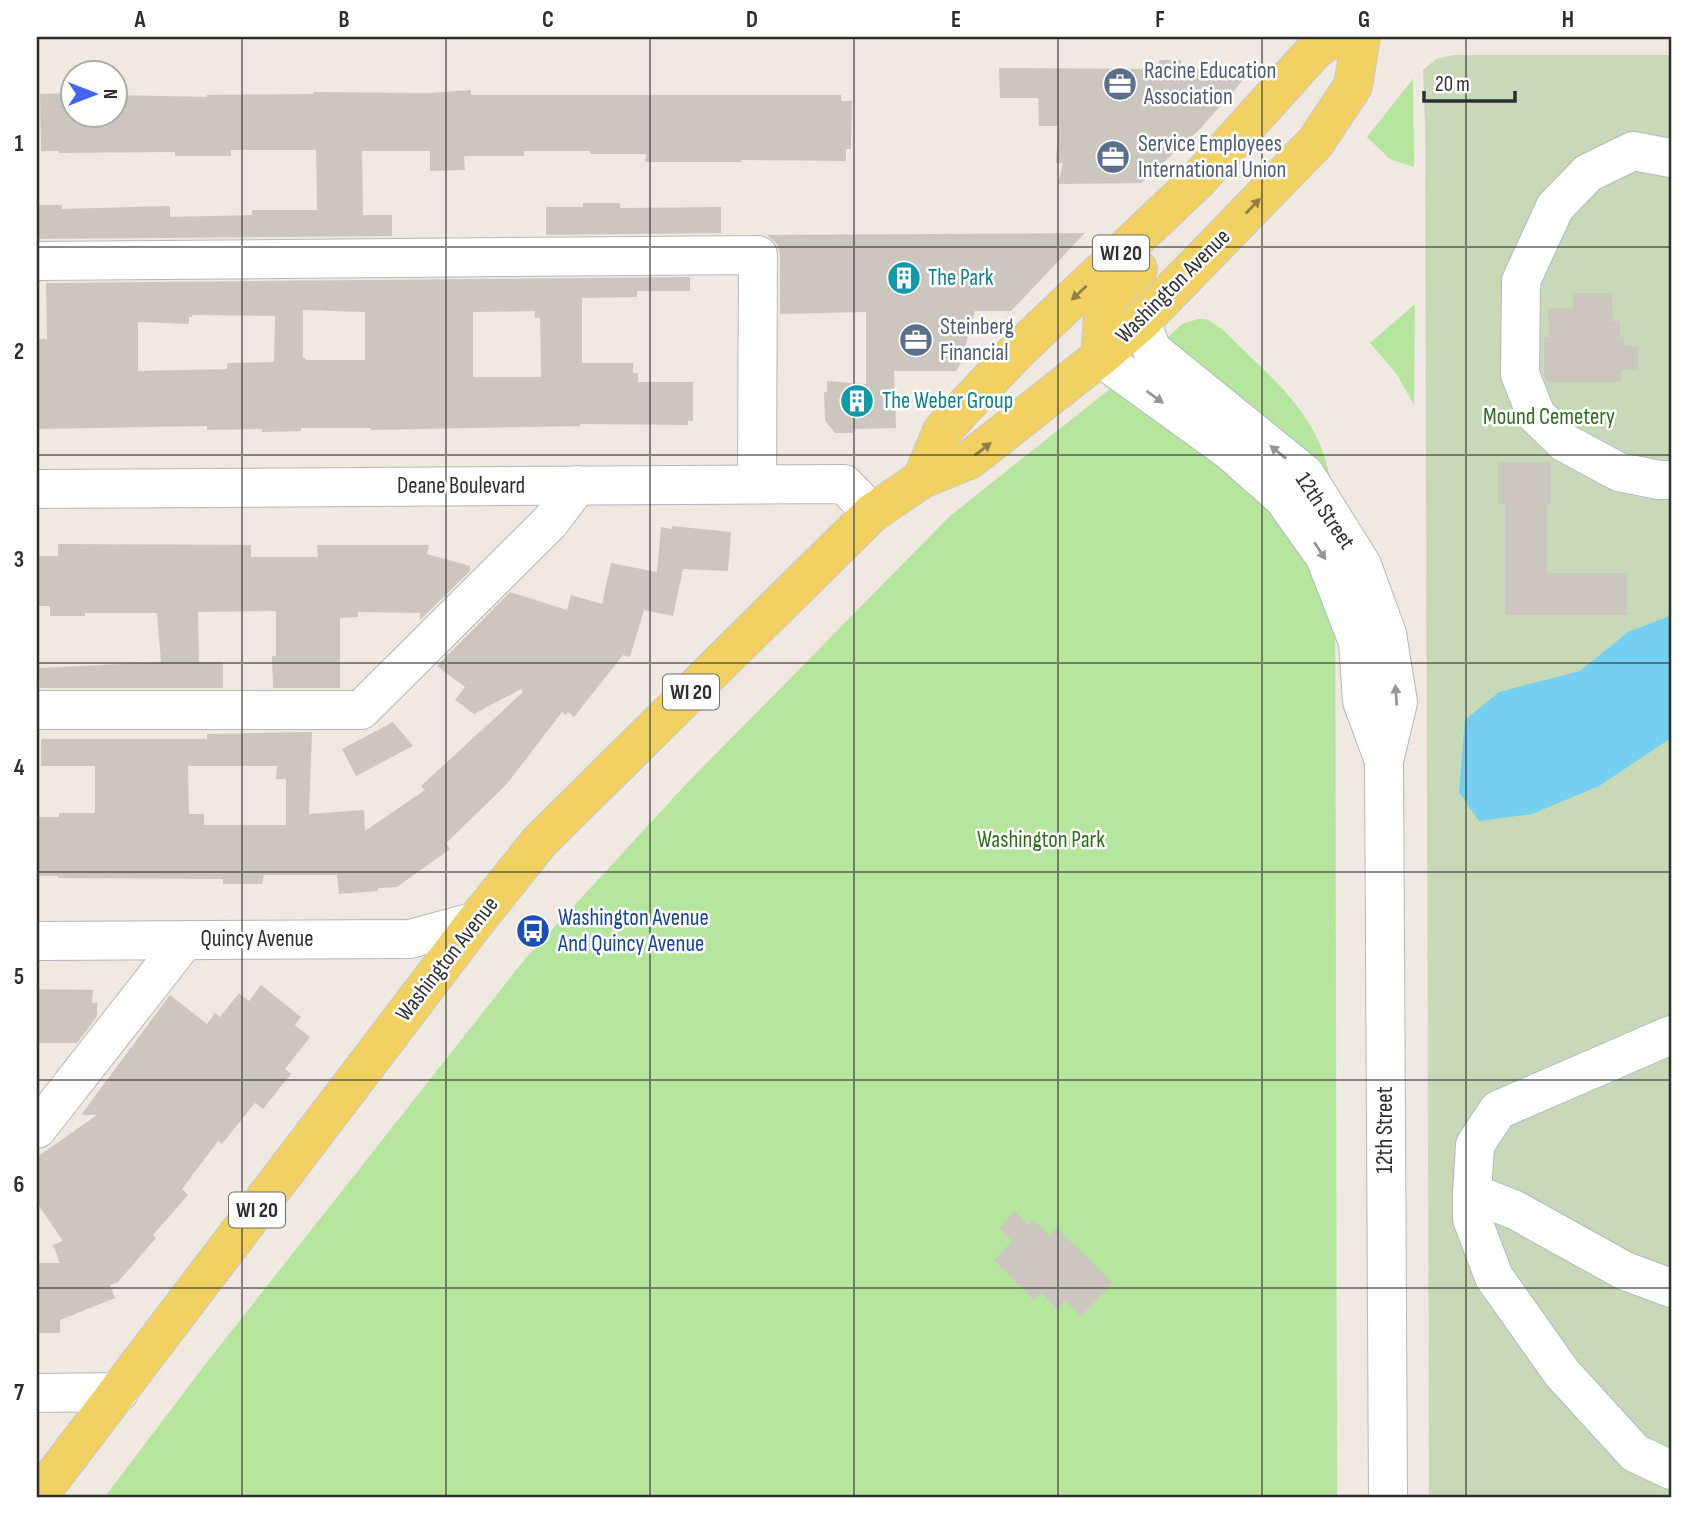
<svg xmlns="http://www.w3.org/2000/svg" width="1708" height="1535" viewBox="0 0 1708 1535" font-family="'Sofia Sans Condensed',sans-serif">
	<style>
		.green { fill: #b6e59e }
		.cemetery { fill: #c8d9b8 }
		.water { fill: #75cff0 }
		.building { fill: #cbc7bf; fill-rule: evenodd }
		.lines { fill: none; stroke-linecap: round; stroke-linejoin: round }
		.minor-casing { stroke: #b4b7c1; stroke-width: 40 }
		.major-casing { stroke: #c9c9c9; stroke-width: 40 }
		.minor { stroke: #fff; stroke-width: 38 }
		.major { stroke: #f2d163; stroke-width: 38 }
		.oneway { fill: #908048 }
		.oneway2 { fill: #969696 }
		.grid { fill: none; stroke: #2e2e2e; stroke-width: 2; stroke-opacity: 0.55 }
		.labels { text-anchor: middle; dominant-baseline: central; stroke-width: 5; stroke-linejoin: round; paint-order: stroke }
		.shield { fill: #fff; stroke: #6d6d6d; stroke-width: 2 }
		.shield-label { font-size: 21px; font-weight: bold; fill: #2e2e2e }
		.service-label { font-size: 23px; fill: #4e5e75; stroke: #fff; text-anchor: start }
		.culture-label { font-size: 23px; fill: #0d838f; stroke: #fff; text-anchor: start }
		.street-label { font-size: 23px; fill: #2e2e2e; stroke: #fff }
		.park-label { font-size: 23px; fill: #2c6e1b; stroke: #fff }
		.transit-label { font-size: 23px; fill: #164399; stroke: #fff; text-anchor: start }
		.neatline { fill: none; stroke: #2e2e2e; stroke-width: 2.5 }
		.grid-label { font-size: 23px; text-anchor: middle; font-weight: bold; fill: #2e2e2e }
	</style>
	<rect width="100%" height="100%" fill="#efe9e1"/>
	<!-- green -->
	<g class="green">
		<polygon points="1413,79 1414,167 1390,159 1367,137"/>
		<polygon points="1415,304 1414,405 1396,373 1370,343"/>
		<path d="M1198,319H1206L1221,328C1260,368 1311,406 1326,462C1332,481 1333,501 1335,520L1337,1498H104L207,1362L525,959L689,781L950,516L1135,369L1182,324Z"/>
	</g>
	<!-- cemetery -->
	<polygon class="cemetery" points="1453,55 1671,55 1671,1498 1429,1498 1425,122 1423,70 1436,59"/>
	<!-- water -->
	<polygon class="water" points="1671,612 1671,738 1599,786 1532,814 1479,821 1459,792 1465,720 1499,692 1580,671 1628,632 1667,617"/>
	<!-- building -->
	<g class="building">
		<polygon points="1160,60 1181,60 1181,69 1252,70 1200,129 1141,183 1058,184 1063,163 1056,163 1058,126 1039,126 1038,98 1000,98 999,68 1154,69"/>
		<polygon points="471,90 471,95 841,95 841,101 852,101 851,149 846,149 846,161 741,160 741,162 645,162 646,154 590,154 590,151 524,151 524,156 464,156 465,170 430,171 430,151 362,151 363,215 392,215 392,236 37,239 37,205 62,205 62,209 170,206 170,217 252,215 252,210 317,210 316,150 231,150 231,156 175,156 175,152 59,153 59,151 41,151 40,94 74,93 74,116 116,116 116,95 207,97 207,95 313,94 313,92 428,93"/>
		<polygon points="583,203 620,203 620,208 721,207 721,233 546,235 546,207 583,207"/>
		<polygon points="1085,233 1011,311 975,311 961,363 956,371 894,371 896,428 853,429 853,433 835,433 825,420 824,392 827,392 827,381 866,384 866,312 780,314 780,254 777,244 767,235"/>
		<path d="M690,277V291H637V297L582,298V363H633V373H638V382H693V421H688V425L580,424V426L371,430V428H301V431L262,432V429L207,430V426L39,429V339H47L46,283ZM303,310L365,312V360H306V358H303ZM535,311V318H540L541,377H473V312ZM192,315L275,316L274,362L227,363V369L138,371V322L189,324V317H192Z"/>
		<polygon points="1573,293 1612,293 1613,321 1620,321 1620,337 1624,337 1624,346 1638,346 1638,370 1621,370 1621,382 1547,382 1544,375 1544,337 1549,337 1548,308 1573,308"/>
		<polygon points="1498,462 1551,462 1551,504 1547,504 1547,573 1627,573 1627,615 1505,615 1505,504 1498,504"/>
		<path d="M672,526L731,532L728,571L683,569L673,616L644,610L630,657L623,655L574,717L568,712L566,715L562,712L506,785L446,843L450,849L397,887L378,888V891L339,894L337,875H264L262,884H223V879L58,878V876H37V817H59V813H95V766H41V739H207V734L312,732L309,814L364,810L365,831L425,790L421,786L523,692L521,689L474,714L455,700L465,687L437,666L510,592L567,610L571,595L602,604L611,563L657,572L661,527L672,529ZM188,766H277L276,779H286V825H204V814H189Z"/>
		<polygon points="58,544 251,545 251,557 318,557 317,545 429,545 427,554 470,566 470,571 420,620 420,613 358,612 358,617 340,618 340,688 273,688 272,656 276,656 276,611 198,612 199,662 223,662 223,688 40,688 39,668 161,662 157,613 85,613 85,616 50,616 50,606 37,606 37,556 58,556"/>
		<polygon points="393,722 413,746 356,776 342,749"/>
		<polygon points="261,985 301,1017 295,1025 310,1037 285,1069 291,1074 263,1109 255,1103 222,1144 218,1141 182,1189 188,1195 153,1235 156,1238 118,1282 110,1285 115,1298 60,1320 60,1333 37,1333 37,1263 60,1263 53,1245 63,1241 37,1203 37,1157 97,1115 81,1115 170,995 207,1024 215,1013 220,1017 239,993 249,1001"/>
		<polygon points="37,989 93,990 92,1003 97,1002 97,1016 77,1043 37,1043"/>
		<polygon points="1015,1211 1029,1225 1033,1220 1049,1235 1057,1228 1113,1283 1081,1316 1065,1301 1057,1309 1041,1293 1034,1300 994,1260 1012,1241 999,1228"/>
	</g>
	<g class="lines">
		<!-- minor casing -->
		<g class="minor-casing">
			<g id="minor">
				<polyline points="1671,158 1633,151 1588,173 1555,207 1521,281 1520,374 1536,415 1565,443 1619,472 1659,480 1671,480"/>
				<polyline points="37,261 758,255 757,484"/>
				<polyline points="1141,322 1152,350 1305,474 1362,565 1387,634 1398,702 1384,761 1388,1498"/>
				<polyline points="1100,357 1230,451 1283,498 1325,557 1358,642 1362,701 1384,761"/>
				<polyline points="37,489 844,484 872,513"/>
				<polyline points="37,710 361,710 550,522 578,485"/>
				<polyline points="37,941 410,939 476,921"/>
				<polyline points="1671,1035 1498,1110 1475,1145 1472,1193 1472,1219 1494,1277 1562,1373 1635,1453 1671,1470"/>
				<polyline points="37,1129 185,940"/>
				<polyline points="1472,1193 1515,1210 1625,1271 1671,1288"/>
				<polyline points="37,1393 119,1392"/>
			</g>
		</g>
		<!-- major casing -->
		<g class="major-casing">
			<g id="major">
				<polyline points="1100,357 1104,303 1138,269"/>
				<polyline points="922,479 942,431 1015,353 1197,181 1315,50 1334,37"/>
				<polyline points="37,1498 476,921 540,841 872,513 922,479 969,460 1100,357 1141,322 1315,143 1353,86 1361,37"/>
			</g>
		</g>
		<!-- minor -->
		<use href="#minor" class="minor"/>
		<!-- major -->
		<use href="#major" class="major"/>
	</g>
	<!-- one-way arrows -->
	<defs><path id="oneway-solid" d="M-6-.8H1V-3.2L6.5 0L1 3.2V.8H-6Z" transform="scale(1.75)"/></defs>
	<g class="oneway">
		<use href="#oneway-solid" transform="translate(1253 206) rotate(-46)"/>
		<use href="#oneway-solid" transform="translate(1079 293) rotate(137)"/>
		<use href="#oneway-solid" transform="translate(983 449) rotate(-38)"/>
	</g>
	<g class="oneway2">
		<use href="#oneway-solid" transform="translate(1155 397) rotate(36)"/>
		<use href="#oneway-solid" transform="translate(1278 452) rotate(-141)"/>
		<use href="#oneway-solid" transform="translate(1320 551) rotate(57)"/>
		<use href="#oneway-solid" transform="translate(1396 695) rotate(-94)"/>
	</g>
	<!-- grid -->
	<path class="grid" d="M242,37V1498M446,37V1498M650,37V1498M854,37V1498M1058,37V1498M1262,37V1498M1466,37V1498M37,247H1671M37,455H1671M37,663H1671M37,872H1671M37,1080H1671M37,1288H1671"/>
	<!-- icons -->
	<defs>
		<g id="office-disc" transform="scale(1.75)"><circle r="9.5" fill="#5c6f8a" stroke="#fff"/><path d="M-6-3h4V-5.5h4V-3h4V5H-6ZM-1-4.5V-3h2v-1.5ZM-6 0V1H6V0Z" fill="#fff"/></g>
		<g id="building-disc" transform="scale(1.75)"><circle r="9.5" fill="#0f9aa8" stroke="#fff"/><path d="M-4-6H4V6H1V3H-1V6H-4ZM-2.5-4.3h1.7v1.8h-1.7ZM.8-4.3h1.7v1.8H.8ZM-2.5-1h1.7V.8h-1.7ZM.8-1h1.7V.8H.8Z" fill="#fff"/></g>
		<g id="bus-disc" transform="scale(1.75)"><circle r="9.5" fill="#1a4fb4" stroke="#fff"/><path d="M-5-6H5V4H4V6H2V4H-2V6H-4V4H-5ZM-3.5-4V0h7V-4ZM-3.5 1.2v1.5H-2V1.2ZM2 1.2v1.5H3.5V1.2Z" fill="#fff"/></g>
	</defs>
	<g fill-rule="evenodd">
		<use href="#office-disc" x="1120" y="84"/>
		<use href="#office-disc" x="1113" y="157"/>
		<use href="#building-disc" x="904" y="278"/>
		<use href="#office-disc" x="916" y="340"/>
		<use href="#building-disc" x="857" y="401"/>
		<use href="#bus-disc" x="533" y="931"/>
	</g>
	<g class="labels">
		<!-- shield labels -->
		<g class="shield">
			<rect x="1093" y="235.5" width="56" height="35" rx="5"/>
			<rect x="663" y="674.5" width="56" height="35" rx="5"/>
			<rect x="229" y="1192.5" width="56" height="35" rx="5"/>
		</g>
		<g class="shield-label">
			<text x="1121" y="253">WI 20</text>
			<text x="691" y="692">WI 20</text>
			<text x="257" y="1210">WI 20</text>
		</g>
		<!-- service labels -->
		<g class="service-label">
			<text x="1144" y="71">Racine Education<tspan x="1144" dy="26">Association</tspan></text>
			<text x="1138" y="144">Service Employees<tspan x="1138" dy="26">International Union</tspan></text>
			<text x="940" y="327">Steinberg<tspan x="940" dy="26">Financial</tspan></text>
		</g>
		<!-- culture labels -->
		<g class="culture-label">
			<text x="928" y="278">The Park</text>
			<text x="882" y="401">The Weber Group</text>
		</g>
		<!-- street labels -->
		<g class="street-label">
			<text transform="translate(1173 286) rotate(-45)">Washington Avenue</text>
			<text x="461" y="486">Deane Boulevard</text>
			<text transform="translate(1325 511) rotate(56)">12th Street</text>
			<text x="257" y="939">Quincy Avenue</text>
			<text transform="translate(447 959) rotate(-52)">Washington Avenue</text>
			<text transform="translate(1385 1130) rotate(-90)">12th Street</text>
		</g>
		<!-- park labels -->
		<g class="park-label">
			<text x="1549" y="417">Mound Cemetery</text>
			<text x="1041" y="840">Washington Park</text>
		</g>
		<!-- transit labels -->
		<g class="transit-label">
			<text x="558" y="918">Washington Avenue<tspan x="558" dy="26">And Quincy Avenue</tspan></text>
		</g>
	</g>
	<!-- border -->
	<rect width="1708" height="1535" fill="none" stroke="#ffffff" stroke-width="77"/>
	<!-- north arrow -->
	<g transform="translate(94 94) rotate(90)"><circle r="33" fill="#ffffff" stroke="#ababab" stroke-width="2"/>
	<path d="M0-5L12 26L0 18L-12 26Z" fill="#4264fb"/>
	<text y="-10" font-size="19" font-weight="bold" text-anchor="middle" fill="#2e2e2e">N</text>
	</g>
	<!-- scale -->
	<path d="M1424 91v10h91v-10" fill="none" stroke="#2e2e2e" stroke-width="3.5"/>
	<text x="1435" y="91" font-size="21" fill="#2e2e2e" stroke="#ffffff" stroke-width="5" paint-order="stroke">20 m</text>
	<rect x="38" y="38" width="1632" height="1458" class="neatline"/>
	<g class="grid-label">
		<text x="140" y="27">A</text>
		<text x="344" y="27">B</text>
		<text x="548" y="27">C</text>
		<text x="752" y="27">D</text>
		<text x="956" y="27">E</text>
		<text x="1160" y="27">F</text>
		<text x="1364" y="27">G</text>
		<text x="1568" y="27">H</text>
		<text x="19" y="151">1</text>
		<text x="19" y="359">2</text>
		<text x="19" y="567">3</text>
		<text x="19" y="775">4</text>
		<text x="19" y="984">5</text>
		<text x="19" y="1192">6</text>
		<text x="19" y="1400">7</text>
	</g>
</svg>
